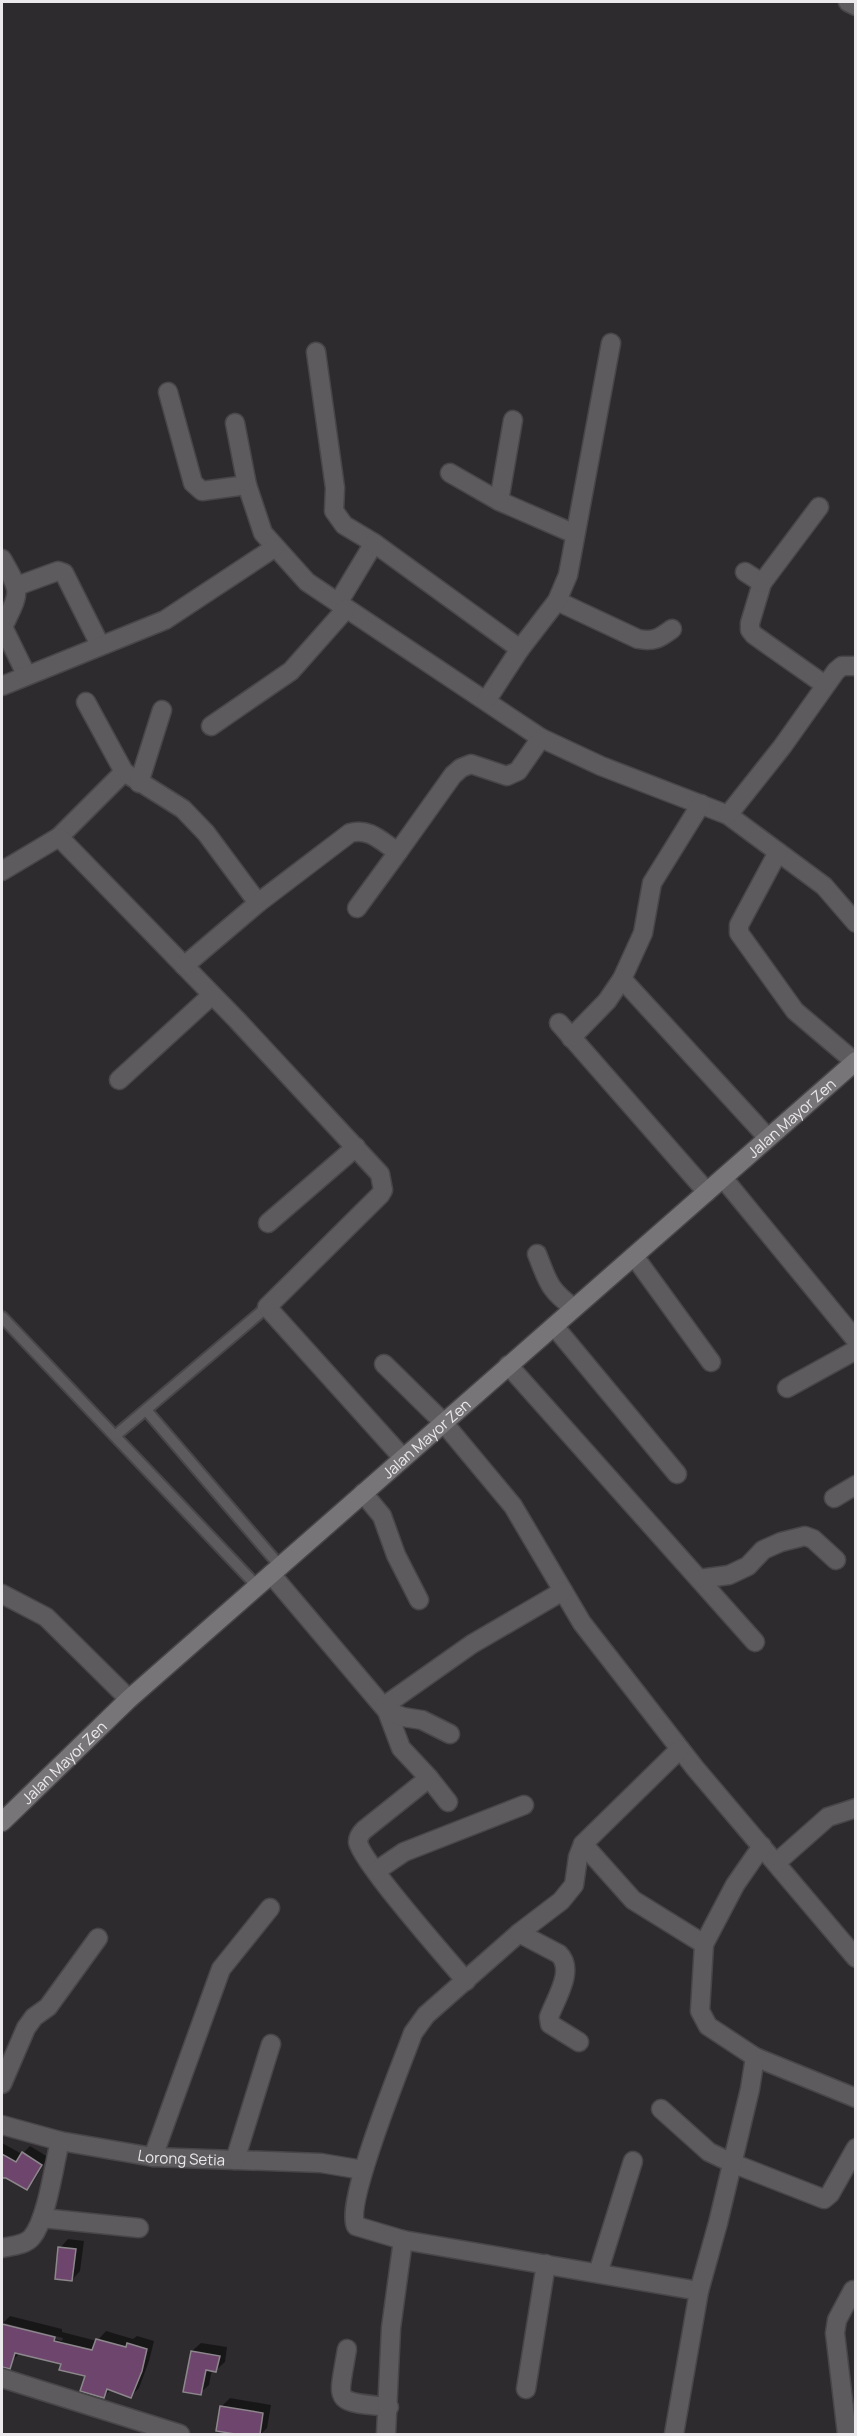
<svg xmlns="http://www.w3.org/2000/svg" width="857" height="2436" viewBox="0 0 857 2436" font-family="Manrope,sans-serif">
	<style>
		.shadow { fill: #0007; fill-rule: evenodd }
		.building { fill: #6e456d; stroke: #8b878b; stroke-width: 1.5 }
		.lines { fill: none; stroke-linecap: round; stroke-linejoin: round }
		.lane-casing { stroke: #484648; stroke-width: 14 }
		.street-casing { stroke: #484648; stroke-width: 21 }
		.secondary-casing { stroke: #484648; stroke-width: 21 }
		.lane { stroke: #5d5b5d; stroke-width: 10 }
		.street { stroke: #5d5b5d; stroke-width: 18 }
		.secondary { stroke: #787578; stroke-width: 18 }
		.labels { text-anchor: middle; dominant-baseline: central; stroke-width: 6; stroke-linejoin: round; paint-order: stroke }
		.street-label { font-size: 15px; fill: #ebe9eb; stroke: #242124 }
	</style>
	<rect width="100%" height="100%" fill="#2e2b2e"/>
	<!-- shadow -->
	<g class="shadow">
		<polygon points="2,2143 22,2154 30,2146 48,2157 34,2181 27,2188 2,2173"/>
		<polygon points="68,2239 84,2241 80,2271 72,2280 60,2248"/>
		<path d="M10,2316L62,2329V2332L97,2341L106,2331L133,2339L137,2336L154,2341L149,2361L139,2388L130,2397L111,2389L104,2397L87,2375L63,2363L20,2353L11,2362L2,2359V2324ZM4,2323L63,2338L62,2341L4,2326Z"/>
		<polygon points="201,2343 227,2347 225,2362 216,2370 212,2369 209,2385 200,2393 192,2351"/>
		<polygon points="230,2398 271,2405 267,2428 261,2434 244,2434 217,2430 221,2407"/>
	</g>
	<!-- building -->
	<g class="building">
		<polygon points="22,2152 42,2165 27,2190 6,2178 2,2178 2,2154 16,2162"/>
		<polygon points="58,2247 76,2249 72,2281 55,2279"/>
		<polygon points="2,2324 55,2337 54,2341 92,2350 96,2339 126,2347 127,2343 147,2349 142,2371 131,2398 107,2389 104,2398 80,2391 85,2376 59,2370 61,2364 15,2353 10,2369 2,2367"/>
		<polygon points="191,2351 220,2356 216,2372 206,2370 201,2395 183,2392"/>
		<polygon points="220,2406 263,2413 260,2434 235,2434 216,2431"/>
	</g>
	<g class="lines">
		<!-- lane casing -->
		<g class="lane-casing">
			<g id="lane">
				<polyline points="2,1317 257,1586"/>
				<polyline points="146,1410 280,1566"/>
				<polyline points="116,1435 267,1307"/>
			</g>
		</g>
		<!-- street casing -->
		<g class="street-casing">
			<g id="street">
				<polyline points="848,2 856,6"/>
				<polyline points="316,352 335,488 334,511 344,525 374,543 338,603"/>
				<polyline points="168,392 193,483 202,491 247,485"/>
				<polyline points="513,420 499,501 575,534"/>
				<polyline points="235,423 247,485 263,533 307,582 541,738 601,766 728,815 824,886 856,923"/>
				<polyline points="450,473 499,501"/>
				<polyline points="374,543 520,649"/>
				<path d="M2,559C22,594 20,591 3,627L26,674"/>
				<polyline points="745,572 762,583 750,623 750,630 754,635 825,685"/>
				<polyline points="762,583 819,507"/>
				<polyline points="17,586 58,571 64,573 100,645"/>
				<path d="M557,601L638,639C654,642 660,638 672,629"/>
				<polyline points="2,686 165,620 274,548"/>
				<polyline points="486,701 520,649 557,601 568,575 611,343"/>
				<polyline points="211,726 291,671 346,609"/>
				<polyline points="124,772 183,809 206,833 258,903"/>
				<polyline points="139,783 162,710"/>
				<polyline points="701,804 652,883 643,933 622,979 768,1138"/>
				<polyline points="728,815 782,747 836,671 842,666 856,666"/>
				<polyline points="59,837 124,772 86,702"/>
				<polyline points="778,852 739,925 739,933 795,1011 855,1062"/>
				<polyline points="2,871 59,837 237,1020 380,1174 383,1190 380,1195 267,1307 403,1458"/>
				<polyline points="357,908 398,852"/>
				<path d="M184,966L258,903L350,833C369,827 382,842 398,852L453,775L461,768L471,764L507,776L518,771L541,738"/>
				<polyline points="559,1023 707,1192"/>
				<polyline points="571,1038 607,1001 622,979"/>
				<polyline points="119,1080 212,995"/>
				<polyline points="723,1178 856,1340"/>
				<polyline points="268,1223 356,1147"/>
				<path d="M537,1254C548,1282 549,1290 574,1308"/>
				<polyline points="634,1256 711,1362"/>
				<polyline points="554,1326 677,1474"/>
				<polyline points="384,1364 443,1422 513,1506 582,1623 695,1768 856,1958"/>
				<polyline points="508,1365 755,1642"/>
				<polyline points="787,1388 856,1350"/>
				<polyline points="363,1493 382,1516 396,1555 419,1600"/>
				<polyline points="834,1498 856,1485"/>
				<polyline points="271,1574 387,1711 401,1748 429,1778 448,1802"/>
				<polyline points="699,1579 729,1575 748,1566 763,1550 781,1542 805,1536 813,1539 836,1560"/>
				<polyline points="2,1594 46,1617 129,1699"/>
				<polyline points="384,1706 472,1644 563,1591"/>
				<polyline points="387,1711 403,1717 422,1720 450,1734"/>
				<path d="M680,1749L583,1844L578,1857L574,1885L561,1901L519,1933L426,2015L413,2033C402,2064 344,2203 356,2226L403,2240L699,2291"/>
				<path d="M429,1778L364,1830C361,1833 358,1837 358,1842C361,1861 448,1960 466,1981"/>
				<polyline points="583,1844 633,1900 704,1944"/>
				<polyline points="776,1863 828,1817 856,1808"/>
				<polyline points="376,1871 404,1852 524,1805"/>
				<path d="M519,1933L559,1954C575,1970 556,1998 549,2017L550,2024L579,2042"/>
				<polyline points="755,2057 856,2098"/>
				<polyline points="2,2084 26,2028 34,2017 48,2007 98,1938"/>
				<polyline points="661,2109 709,2152 732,2163 824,2199 830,2194 856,2148"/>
				<path id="s1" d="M2,2125L60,2141L153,2157L321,2163L363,2170"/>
				<polyline points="153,2157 221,1969 270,1908"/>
				<polyline points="235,2160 271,2044"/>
				<polyline points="42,2218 139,2228"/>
				<path d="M2,2248C11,2246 26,2245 32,2237C47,2219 54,2165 60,2141"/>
				<polyline points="598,2273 633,2161"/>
				<path d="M347,2349C338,2404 331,2401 389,2407"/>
				<polyline points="2,2378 180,2434"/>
				<polyline points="526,2389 546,2264"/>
				<polyline points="386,2434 391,2328 403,2240"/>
				<polyline points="674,2434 699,2291 718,2223 750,2089 755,2057 708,2026 700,2011 704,1944 735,1885 762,1846"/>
				<polyline points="847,2434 835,2333 837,2320 853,2290"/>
			</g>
		</g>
		<!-- secondary casing -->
		<g class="secondary-casing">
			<g id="secondary">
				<path id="s2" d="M2,1822L129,1699L856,1061"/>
			</g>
		</g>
		<!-- lane -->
		<use href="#lane" class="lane"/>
		<!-- street -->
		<use href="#street" class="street"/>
		<!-- secondary -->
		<use href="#secondary" class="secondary"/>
	</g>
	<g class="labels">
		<!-- street labels -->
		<g class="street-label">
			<text stroke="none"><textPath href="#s2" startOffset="1058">Jalan Mayor Zen</textPath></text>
			<text stroke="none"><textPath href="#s2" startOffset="572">Jalan Mayor Zen</textPath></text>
			<text stroke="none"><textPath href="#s2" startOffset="86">Jalan Mayor Zen</textPath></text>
			<text stroke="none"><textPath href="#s1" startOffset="183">Lorong Setia</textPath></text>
		</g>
	</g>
	<!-- border -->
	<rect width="857" height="2436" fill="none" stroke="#ebe9eb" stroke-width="6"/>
</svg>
